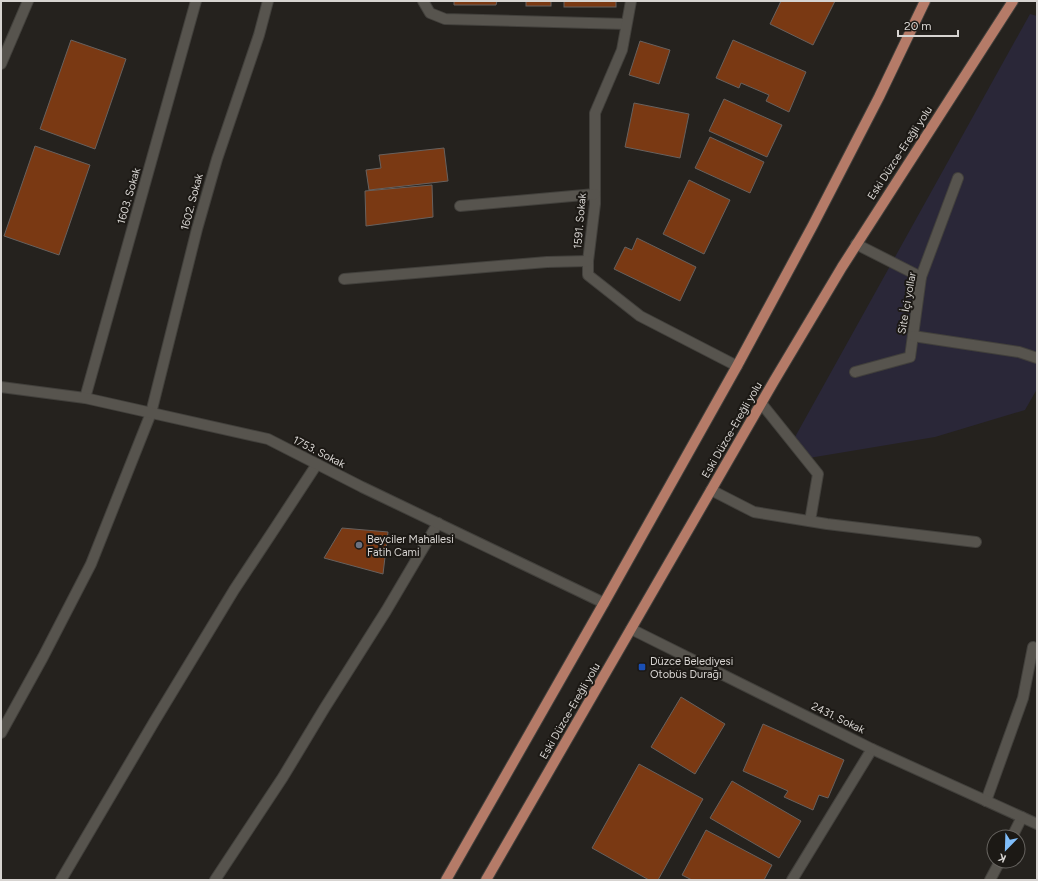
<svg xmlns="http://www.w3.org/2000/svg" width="1038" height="881" viewBox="0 0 1038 881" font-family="Figtree,sans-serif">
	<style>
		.commercial { fill: #2a2738 }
		.building { fill: #7a3913; stroke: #67615e }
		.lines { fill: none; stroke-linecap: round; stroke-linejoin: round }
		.lane-casing { stroke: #42403c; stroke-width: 12 }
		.street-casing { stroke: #42403c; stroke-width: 12 }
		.secondary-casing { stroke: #42403c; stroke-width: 12 }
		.primary-casing { stroke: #42403c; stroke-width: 12 }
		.lane { stroke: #57544e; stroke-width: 10 }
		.street { stroke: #57544e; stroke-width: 10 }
		.secondary { stroke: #57544e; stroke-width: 10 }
		.primary { stroke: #b57b68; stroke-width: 10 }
		.worship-dot { fill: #6b7280; stroke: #1c1915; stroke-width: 1.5 }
		.transit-dot { fill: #1a4fb4; stroke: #1c1915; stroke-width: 1.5 }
		.labels { text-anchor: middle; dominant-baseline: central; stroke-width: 4; stroke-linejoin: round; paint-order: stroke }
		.street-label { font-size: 11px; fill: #d7d4d1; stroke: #1c1915 }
		.poi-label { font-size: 11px; fill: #d7d4d1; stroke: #1c1915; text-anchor: start }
	</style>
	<rect width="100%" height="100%" fill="#25221e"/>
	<!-- commercial -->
	<polygon class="commercial" points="1030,14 1037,16 1037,389 1025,410 935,437 809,458 790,446"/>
	<!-- building -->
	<g class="building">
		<polygon points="454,1 497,1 496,5 454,5"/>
		<rect x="526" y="1" width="25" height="5"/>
		<rect x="564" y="1" width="52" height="6"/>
		<polygon points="781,1 835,1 813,45 770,24"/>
		<polygon points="71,40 126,59 95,149 40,129"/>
		<polygon points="733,40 806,72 789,112 766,101 769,95 741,83 739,88 716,78"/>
		<polygon points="640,41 670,50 659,84 629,75"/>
		<polygon points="724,99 782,125 767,157 709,131"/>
		<polygon points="634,103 689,114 680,158 625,147"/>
		<polygon points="710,137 764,162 750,193 695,168"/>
		<polygon points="35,146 90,165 59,255 4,236"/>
		<polygon points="444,148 448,181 369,190 366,170 381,168 379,155"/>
		<polygon points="689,180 730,200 704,254 663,234"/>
		<polygon points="432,185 433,217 366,226 365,191"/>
		<polygon points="637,238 696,267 680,301 614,269 625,247 632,250"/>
		<polygon points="342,528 388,532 383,574 324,558"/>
		<polygon points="681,697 725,724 695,774 651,747"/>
		<polygon points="763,724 844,760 828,798 819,795 813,810 784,797 788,791 743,771"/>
		<polygon points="639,764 703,799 658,880 649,880 592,848"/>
		<polygon points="732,781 801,821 779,858 710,818"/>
		<polygon points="706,830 772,865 764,880 692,880 682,875"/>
	</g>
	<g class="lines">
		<!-- lane casing -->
		<g class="lane-casing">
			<g id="lane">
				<polyline points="856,244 921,277"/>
				<polyline points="855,372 910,357 921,277 958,178"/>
				<polyline points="761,403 818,474 810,521"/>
			</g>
		</g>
		<!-- street casing -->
		<g class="street-casing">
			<g id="street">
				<polyline points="423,1 430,13 445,19 626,24"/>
				<polyline points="631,1 622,50 595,113 595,204 588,261 588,275 640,316 737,366"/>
				<polyline points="1,64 28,1"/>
				<polyline points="460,206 595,194"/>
				<polyline points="344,279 547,262 588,261"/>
				<polyline points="913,336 1019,352 1037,358"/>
				<polyline points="85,398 196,1"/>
				<polyline points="711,490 754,512 827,524 976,542"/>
				<polyline points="1,733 43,657 91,564 151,413 197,229 217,159 259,35 268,1"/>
				<polyline points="986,801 1023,698 1033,647"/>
				<polyline points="1012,837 1022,817"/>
				<polyline points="61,880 154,722 234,590 277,525 317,464"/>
				<polyline points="215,880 283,777 324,709 386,611 438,523"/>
				<polyline points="792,880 872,749"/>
				<polyline points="990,880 1000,861"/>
			</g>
		</g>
		<!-- secondary casing -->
		<g class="secondary-casing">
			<g id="secondary">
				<polyline points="1,387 85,398 268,439 362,487 604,603"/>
				<polyline points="631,629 872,749 1037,824"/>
			</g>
		</g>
		<!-- primary casing -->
		<g class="primary-casing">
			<g id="primary">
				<polyline points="446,880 604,603 737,366 813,225 879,97 925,1"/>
				<polyline points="486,880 774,381 842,267 1013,1"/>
			</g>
		</g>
		<!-- lane -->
		<use href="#lane" class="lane"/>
		<!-- street -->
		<use href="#street" class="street"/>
		<!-- secondary -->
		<use href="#secondary" class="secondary"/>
		<!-- primary -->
		<use href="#primary" class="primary"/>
	</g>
	<!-- markers -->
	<circle class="worship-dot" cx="359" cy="545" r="4"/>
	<rect class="transit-dot" x="638" y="663" width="8" height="8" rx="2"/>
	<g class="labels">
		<!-- street labels -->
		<g class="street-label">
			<text transform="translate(900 153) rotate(-57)">Eski Düzce-Ereğli yolu</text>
			<text transform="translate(129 196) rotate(-74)">1603. Sokak</text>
			<text transform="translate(192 202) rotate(-75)">1602. Sokak</text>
			<text transform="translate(580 221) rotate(-85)">1591. Sokak</text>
			<text transform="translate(907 303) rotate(-80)">Site İçi yollar</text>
			<text transform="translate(732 430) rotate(-60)">Eski Düzce-Ereğli yolu</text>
			<text transform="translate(319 452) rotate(27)">1753. Sokak</text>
			<text transform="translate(570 711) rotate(-60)">Eski Düzce-Ereğli yolu</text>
			<text transform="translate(838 718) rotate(26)">2431. Sokak</text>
		</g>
		<!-- poi labels -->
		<g class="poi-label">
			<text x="367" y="539">Beyciler Mahallesi<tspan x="367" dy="13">Fatih Cami</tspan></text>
			<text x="650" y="661">Düzce Belediyesi<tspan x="650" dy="13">Otobüs Durağı</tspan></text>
		</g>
	</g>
	<!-- border -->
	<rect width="1038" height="881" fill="none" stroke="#d7d4d1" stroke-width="4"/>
	<!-- north arrow -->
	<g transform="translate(1006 849) rotate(203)"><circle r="19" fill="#1c1915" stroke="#676460"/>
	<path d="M0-3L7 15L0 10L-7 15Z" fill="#7fbdfa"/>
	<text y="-6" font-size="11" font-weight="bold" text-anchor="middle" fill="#d7d4d1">K</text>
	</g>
	<!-- scale -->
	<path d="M898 30v6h60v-6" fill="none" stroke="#d7d4d1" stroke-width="2"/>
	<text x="904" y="30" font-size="12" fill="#d7d4d1" stroke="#1c1915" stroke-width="3" paint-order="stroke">20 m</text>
</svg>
